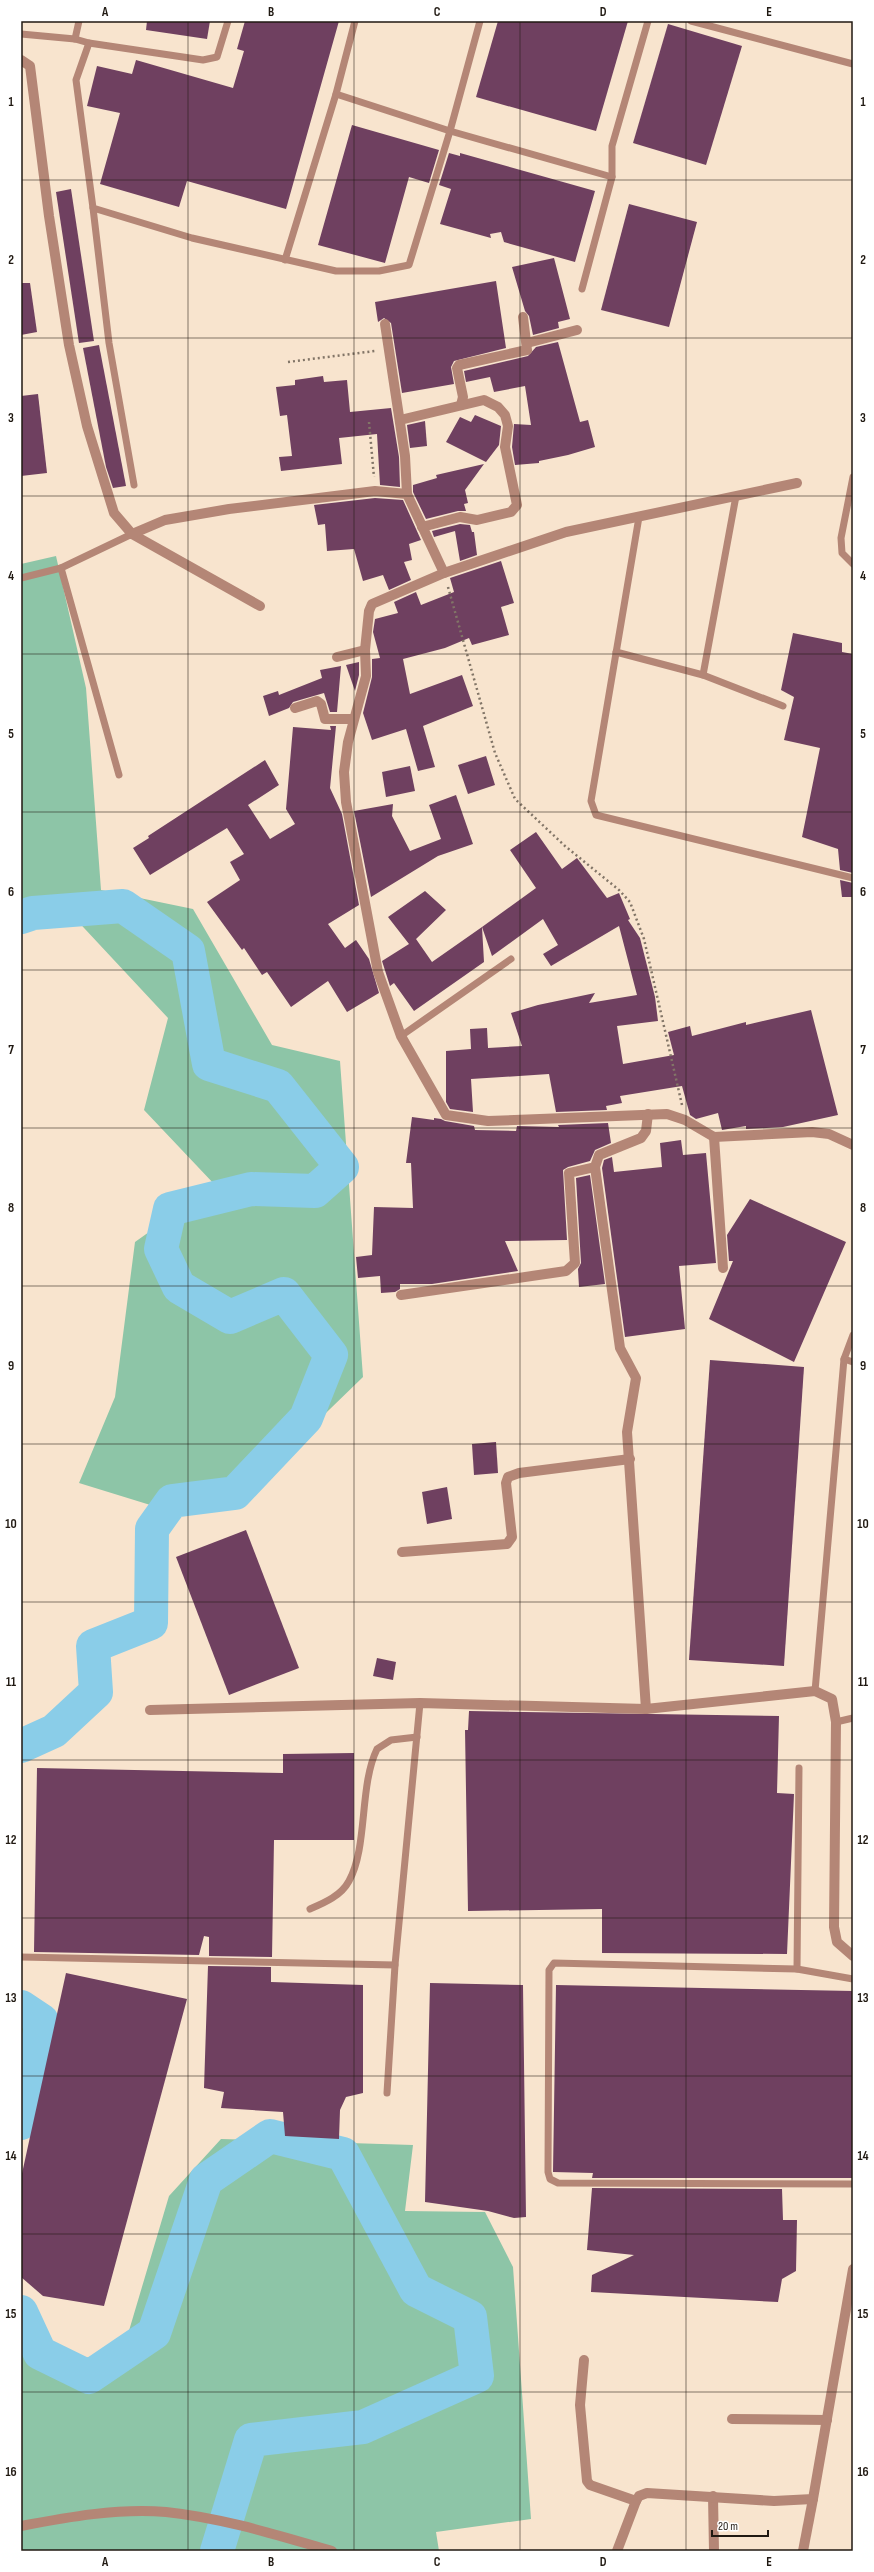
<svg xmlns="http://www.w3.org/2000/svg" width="874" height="2572" viewBox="0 0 874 2572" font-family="'Sofia Sans Condensed',sans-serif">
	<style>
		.green { fill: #8dc5a7 }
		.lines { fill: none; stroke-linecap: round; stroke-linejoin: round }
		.river { stroke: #8acde8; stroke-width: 34 }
		.building { fill: #6f4060 }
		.path { stroke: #827567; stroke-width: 2.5; stroke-dasharray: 2 3; stroke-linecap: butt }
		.lane { stroke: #b48676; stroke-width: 7 }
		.street { stroke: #b48676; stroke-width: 10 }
		.grid { fill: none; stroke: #201912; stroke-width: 1; stroke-opacity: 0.55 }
		.neatline { fill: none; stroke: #201912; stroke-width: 1.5 }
		.grid-label { font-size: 13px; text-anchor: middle; font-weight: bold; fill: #201912 }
	</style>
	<rect width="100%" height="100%" fill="#f8e4ce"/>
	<!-- green -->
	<g class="green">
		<polygon points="56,556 86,688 101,890 193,909 272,1045 340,1061 363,1377 229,1507 173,1512 79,1483 115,1397 135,1242 215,1185 144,1110 168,1018 71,914 21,929 21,564"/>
		<polygon points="21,1999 35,2009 21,2052"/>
		<polygon points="221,2139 413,2145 405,2211 485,2212 513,2267 531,2519 436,2532 439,2551 21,2551 21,2338 29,2351 120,2361 169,2196"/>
	</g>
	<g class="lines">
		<!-- river -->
		<g class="river">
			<polyline points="21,917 33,913 123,906 188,951 209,1064 278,1086 342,1167 315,1191 251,1189 170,1209 161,1249 179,1287 230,1317 284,1294 331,1355 306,1418 235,1493 172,1501 152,1529 151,1623 93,1646 96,1692 54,1731 21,1746"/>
			<polyline points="21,2007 42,2021 21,2123"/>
			<polyline points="21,2312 40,2353 89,2377 154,2333 206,2180 270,2136 343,2154 416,2290 470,2317 477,2376 363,2427 251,2440 217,2551"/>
		</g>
	</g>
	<!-- building -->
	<g class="building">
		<polygon points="147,21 210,21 207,39 146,30"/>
		<polygon points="245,21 339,21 286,209 187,181 179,207 100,184 120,113 87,106 97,66 132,74 136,60 233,88 244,51 237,49"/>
		<polygon points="498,21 628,21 596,131 476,97"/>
		<polygon points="668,24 742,46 706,165 633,143"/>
		<polygon points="352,125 439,150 429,183 409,177 385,263 318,245"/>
		<polygon points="449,153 460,156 460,153 595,191 575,262 504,242 501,232 490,234 491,238 440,224 451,189 439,185"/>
		<polygon points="71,189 94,341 79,343 56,192"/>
		<polygon points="629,204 697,222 669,327 601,310"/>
		<polygon points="554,258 570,319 558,322 559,328 533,335 529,316 525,311 512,267"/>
		<polygon points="496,281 506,348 454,361 451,367 454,384 402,393 391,323 384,318 378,322 375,302"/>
		<polygon points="21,283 30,283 37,332 21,335"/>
		<polygon points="558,342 580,422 588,420 595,447 568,455 539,461 539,463 515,465 512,447 514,424 531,425 525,386 494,392 490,377 466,382 464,371 528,356 536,347"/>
		<polygon points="99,345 126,486 113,488 106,467 83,348"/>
		<polygon points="323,376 324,382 347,380 350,412 391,408 399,457 400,487 380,485 377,434 339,438 342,464 281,471 279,457 292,456 287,415 280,416 276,387 295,385 295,380"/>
		<polygon points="38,394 47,473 21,476 21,396"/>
		<polygon points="475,415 501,426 499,445 486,462 446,442 460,417 471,422"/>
		<polygon points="425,421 427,446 410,448 407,425"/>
		<polygon points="484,464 465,490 468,503 464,504 466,511 458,511 426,519 413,492 413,485 437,478 436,475"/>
		<polygon points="375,498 403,500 421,540 409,544 412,560 404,562 411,580 389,590 383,575 363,581 354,549 327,551 325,524 318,525 314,505"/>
		<polygon points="460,524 470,525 472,532 474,532 477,555 460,561 455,531 434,537 432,531"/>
		<polygon points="501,561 514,603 501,607 509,635 472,645 469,638 445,648 403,659 410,694 462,675 473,706 423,726 435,767 418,771 406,729 372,740 363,713 372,677 372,659 380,658 373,632 375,619 398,613 394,602 416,592 421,605 454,592 450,578"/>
		<polygon points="793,633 842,643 842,652 853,654 853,873 840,870 838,849 802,837 820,748 784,740 794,697 781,690"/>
		<polygon points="359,662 359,675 355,691 346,665"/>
		<polygon points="341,666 337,712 330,712 324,693 293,702 289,708 269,716 263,696 278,691 279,695 322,678 320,670"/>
		<polygon points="330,726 336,726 330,788 342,814 359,905 328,924 345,948 356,940 369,959 379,993 347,1012 328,981 291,1007 267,972 262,975 244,948 242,950 207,902 240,880 230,862 244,854 227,828 150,875 133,848 149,838 148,836 265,760 279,785 248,805 270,839 295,824 286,809 293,727 331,730"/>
		<polygon points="486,756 495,785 468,794 458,765"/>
		<polygon points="410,766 415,791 386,797 382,772"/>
		<polygon points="456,795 473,844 438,856 371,897 354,811 393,804 392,816 410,851 441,839 429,805"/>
		<polygon points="536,832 562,869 577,858 607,898 619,893 630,919 628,920 640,938 655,997 658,1021 617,1026 623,1064 674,1055 668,1032 690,1026 692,1036 746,1022 746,1025 811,1010 838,1115 783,1127 746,1129 746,1126 722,1130 718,1113 696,1119 690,1115 682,1086 620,1096 622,1103 606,1106 607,1110 556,1112 549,1074 471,1079 473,1112 450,1109 446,1102 446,1051 471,1049 470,1029 487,1028 488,1048 522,1046 511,1013 538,1005 595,993 589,1003 637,995 619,926 551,966 543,954 558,945 543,919 492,956 482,927 536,888 510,850"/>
		<polygon points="840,880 853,883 853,897 842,897"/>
		<polygon points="425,891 446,910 416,939 432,962 482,927 484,962 414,1011 394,983 390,986 382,961 409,944 388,917"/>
		<polygon points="412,1117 434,1120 434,1118 441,1119 445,1121 474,1126 475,1130 516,1131 517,1126 559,1127 558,1125 608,1123 611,1143 595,1150 590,1161 568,1167 563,1170 567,1240 505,1241 518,1271 432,1284 400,1284 400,1289 395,1292 381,1293 380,1276 358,1278 356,1257 372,1255 374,1207 413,1208 411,1163 406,1163"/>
		<polygon points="681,1140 683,1155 706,1153 716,1263 679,1266 685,1329 625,1337 602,1168 604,1160 612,1157 614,1172 662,1167 660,1143"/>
		<polygon points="590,1175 605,1284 579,1287 578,1269 581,1263 576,1178"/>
		<polygon points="750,1199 846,1242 794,1362 709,1319 733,1261 729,1261 727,1235"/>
		<polygon points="710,1360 804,1367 784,1666 689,1660"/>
		<polygon points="496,1442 498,1473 474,1475 472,1444"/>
		<polygon points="447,1487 452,1519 427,1524 422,1492"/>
		<polygon points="246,1530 299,1668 229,1695 176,1557"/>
		<polygon points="377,1658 396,1662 393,1680 373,1676"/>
		<polygon points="469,1711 779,1716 777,1793 794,1794 787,1954 602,1953 602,1909 468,1911 465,1730 468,1730"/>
		<polygon points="354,1753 354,1840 274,1840 272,1957 209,1956 209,1937 204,1936 199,1955 34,1952 37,1768 283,1773 283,1754"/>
		<polygon points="208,1966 271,1967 271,1982 363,1985 363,2093 346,2097 340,2110 339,2139 285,2136 283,2112 221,2108 224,2092 204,2088"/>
		<polygon points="66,1973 187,1999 104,2306 43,2296 21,2277 21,2178"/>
		<polygon points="430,1983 523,1985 526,2217 514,2218 488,2211 425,2202"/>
		<polygon points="556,1985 853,1991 853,2178 592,2178 593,2173 553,2172"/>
		<polygon points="592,2188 782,2189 783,2220 797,2220 796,2271 782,2279 778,2302 591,2292 592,2275 634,2255 587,2250"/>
	</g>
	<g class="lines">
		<!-- path -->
		<g class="path">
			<polyline points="288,362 375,351"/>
			<polyline points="369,422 374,477"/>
			<polyline points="448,587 495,753 515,799 565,846 619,890 630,902 644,939 682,1105"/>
		</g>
		<!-- lane -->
		<g class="lane">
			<polyline points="480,21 450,131 612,177"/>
			<polyline points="691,21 853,64"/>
			<polyline points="21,34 75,39 89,43 203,60 217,57 228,21"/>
			<polyline points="75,39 79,21"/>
			<polyline points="89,43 76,80 93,208 192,238 336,271 379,271 409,265 450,131 336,94"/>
			<polyline points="93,208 109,343 134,485"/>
			<polyline points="285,260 336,94 355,21"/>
			<polyline points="582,289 612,177 612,146 648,21"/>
			<polyline points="853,477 841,538 842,553 853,564"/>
			<polyline points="639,517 591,801 596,815 853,878"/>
			<polyline points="21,578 61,568"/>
			<polyline points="616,652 703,675 783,706"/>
			<polyline points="703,675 736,496"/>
			<polyline points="119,775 61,568 132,534"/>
			<polyline points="401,1036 511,959"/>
			<polyline points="844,1359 853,1362"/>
			<polyline points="815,1691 844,1359 853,1335"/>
			<polyline points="836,1722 853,1718"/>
			<path d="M310,1909C324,1903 341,1896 349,1881C368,1847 359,1786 377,1749L391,1740L417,1737"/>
			<polyline points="21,1957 395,1965"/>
			<polyline points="797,1969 799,1768"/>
			<polyline points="853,1979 797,1969 554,1963 549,1970 548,2172 550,2179 558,2183 853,2184"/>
			<polyline points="387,2093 395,1965 420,1703"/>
		</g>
		<!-- street -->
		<g class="street">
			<polyline points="21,60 30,66 49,216 69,345 87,426 114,513 132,534 260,606"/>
			<polyline points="385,324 405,456 407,494"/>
			<polyline points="527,343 577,330"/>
			<polyline points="461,405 463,397 457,368 459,365 527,350 523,317"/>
			<polyline points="400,420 484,400 498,407 505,415 508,426 505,447 517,505 511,512 477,520 460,517 422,527"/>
			<polyline points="797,483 566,532 444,573 372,604 369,611 365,650 366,676 348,742 344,772 346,802 378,972 401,1036 446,1115 488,1121 667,1114 685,1120 714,1137 812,1132 829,1134 853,1145"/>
			<polyline points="132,534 165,520 229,509 375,491 407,494 444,573"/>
			<polyline points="337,657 365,650"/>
			<polyline points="295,708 317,701 321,704 325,719 353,719"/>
			<polyline points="714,1137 723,1268"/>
			<polyline points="401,1295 566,1271 575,1263 569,1173 595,1167"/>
			<polyline points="402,1552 507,1544 512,1537 506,1483 508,1477 519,1473 630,1459"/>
			<polyline points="646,1709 627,1432 636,1378 620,1348 595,1167 599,1155 641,1138 646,1131 648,1114"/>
			<polyline points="150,1710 420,1703 646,1709 815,1691 832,1699 836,1722 834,1927 837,1942 853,1956"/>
			<polyline points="584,2360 580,2405 587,2481 590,2485 636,2501"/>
			<polyline points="732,2419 827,2420"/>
			<polyline points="713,2496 714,2551"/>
			<path d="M21,2526C68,2517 118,2508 166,2512C223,2518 277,2535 332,2551"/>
			<polyline points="617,2551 636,2501 639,2496 647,2493 774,2501 813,2499 853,2269"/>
			<polyline points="803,2551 813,2499"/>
		</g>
	</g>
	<!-- grid -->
	<path class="grid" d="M188,21V2551M354,21V2551M520,21V2551M686,21V2551M21,180H853M21,338H853M21,496H853M21,654H853M21,812H853M21,970H853M21,1128H853M21,1286H853M21,1444H853M21,1602H853M21,1760H853M21,1918H853M21,2076H853M21,2234H853M21,2392H853"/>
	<!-- border -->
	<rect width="874" height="2572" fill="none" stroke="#ffffff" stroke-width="44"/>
	<!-- scale -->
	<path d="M712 2530v6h56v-6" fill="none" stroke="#201912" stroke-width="2"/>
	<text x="718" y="2530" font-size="12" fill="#201912" stroke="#ffffff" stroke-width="3" paint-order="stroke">20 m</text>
	<rect x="22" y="22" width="830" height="2528" class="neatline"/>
	<g class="grid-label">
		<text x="105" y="16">A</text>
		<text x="271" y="16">B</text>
		<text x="437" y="16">C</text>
		<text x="603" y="16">D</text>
		<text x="769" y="16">E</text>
		<text x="11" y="106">1</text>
		<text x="863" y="106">1</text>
		<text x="11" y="264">2</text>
		<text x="863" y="264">2</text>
		<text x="11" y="422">3</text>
		<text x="863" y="422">3</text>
		<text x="11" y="580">4</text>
		<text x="863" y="580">4</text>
		<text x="11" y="738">5</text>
		<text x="863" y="738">5</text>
		<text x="11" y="896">6</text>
		<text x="863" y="896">6</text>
		<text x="11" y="1054">7</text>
		<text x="863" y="1054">7</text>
		<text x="11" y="1212">8</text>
		<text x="863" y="1212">8</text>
		<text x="11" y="1370">9</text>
		<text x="863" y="1370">9</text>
		<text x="11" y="1528">10</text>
		<text x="863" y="1528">10</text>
		<text x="11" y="1686">11</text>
		<text x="863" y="1686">11</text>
		<text x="11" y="1844">12</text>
		<text x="863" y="1844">12</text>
		<text x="11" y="2002">13</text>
		<text x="863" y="2002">13</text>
		<text x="11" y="2160">14</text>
		<text x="863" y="2160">14</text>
		<text x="11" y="2318">15</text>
		<text x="863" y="2318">15</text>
		<text x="11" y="2476">16</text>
		<text x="863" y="2476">16</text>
		<text x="105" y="2566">A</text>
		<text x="271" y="2566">B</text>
		<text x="437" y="2566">C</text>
		<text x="603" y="2566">D</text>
		<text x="769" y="2566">E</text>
	</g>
</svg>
